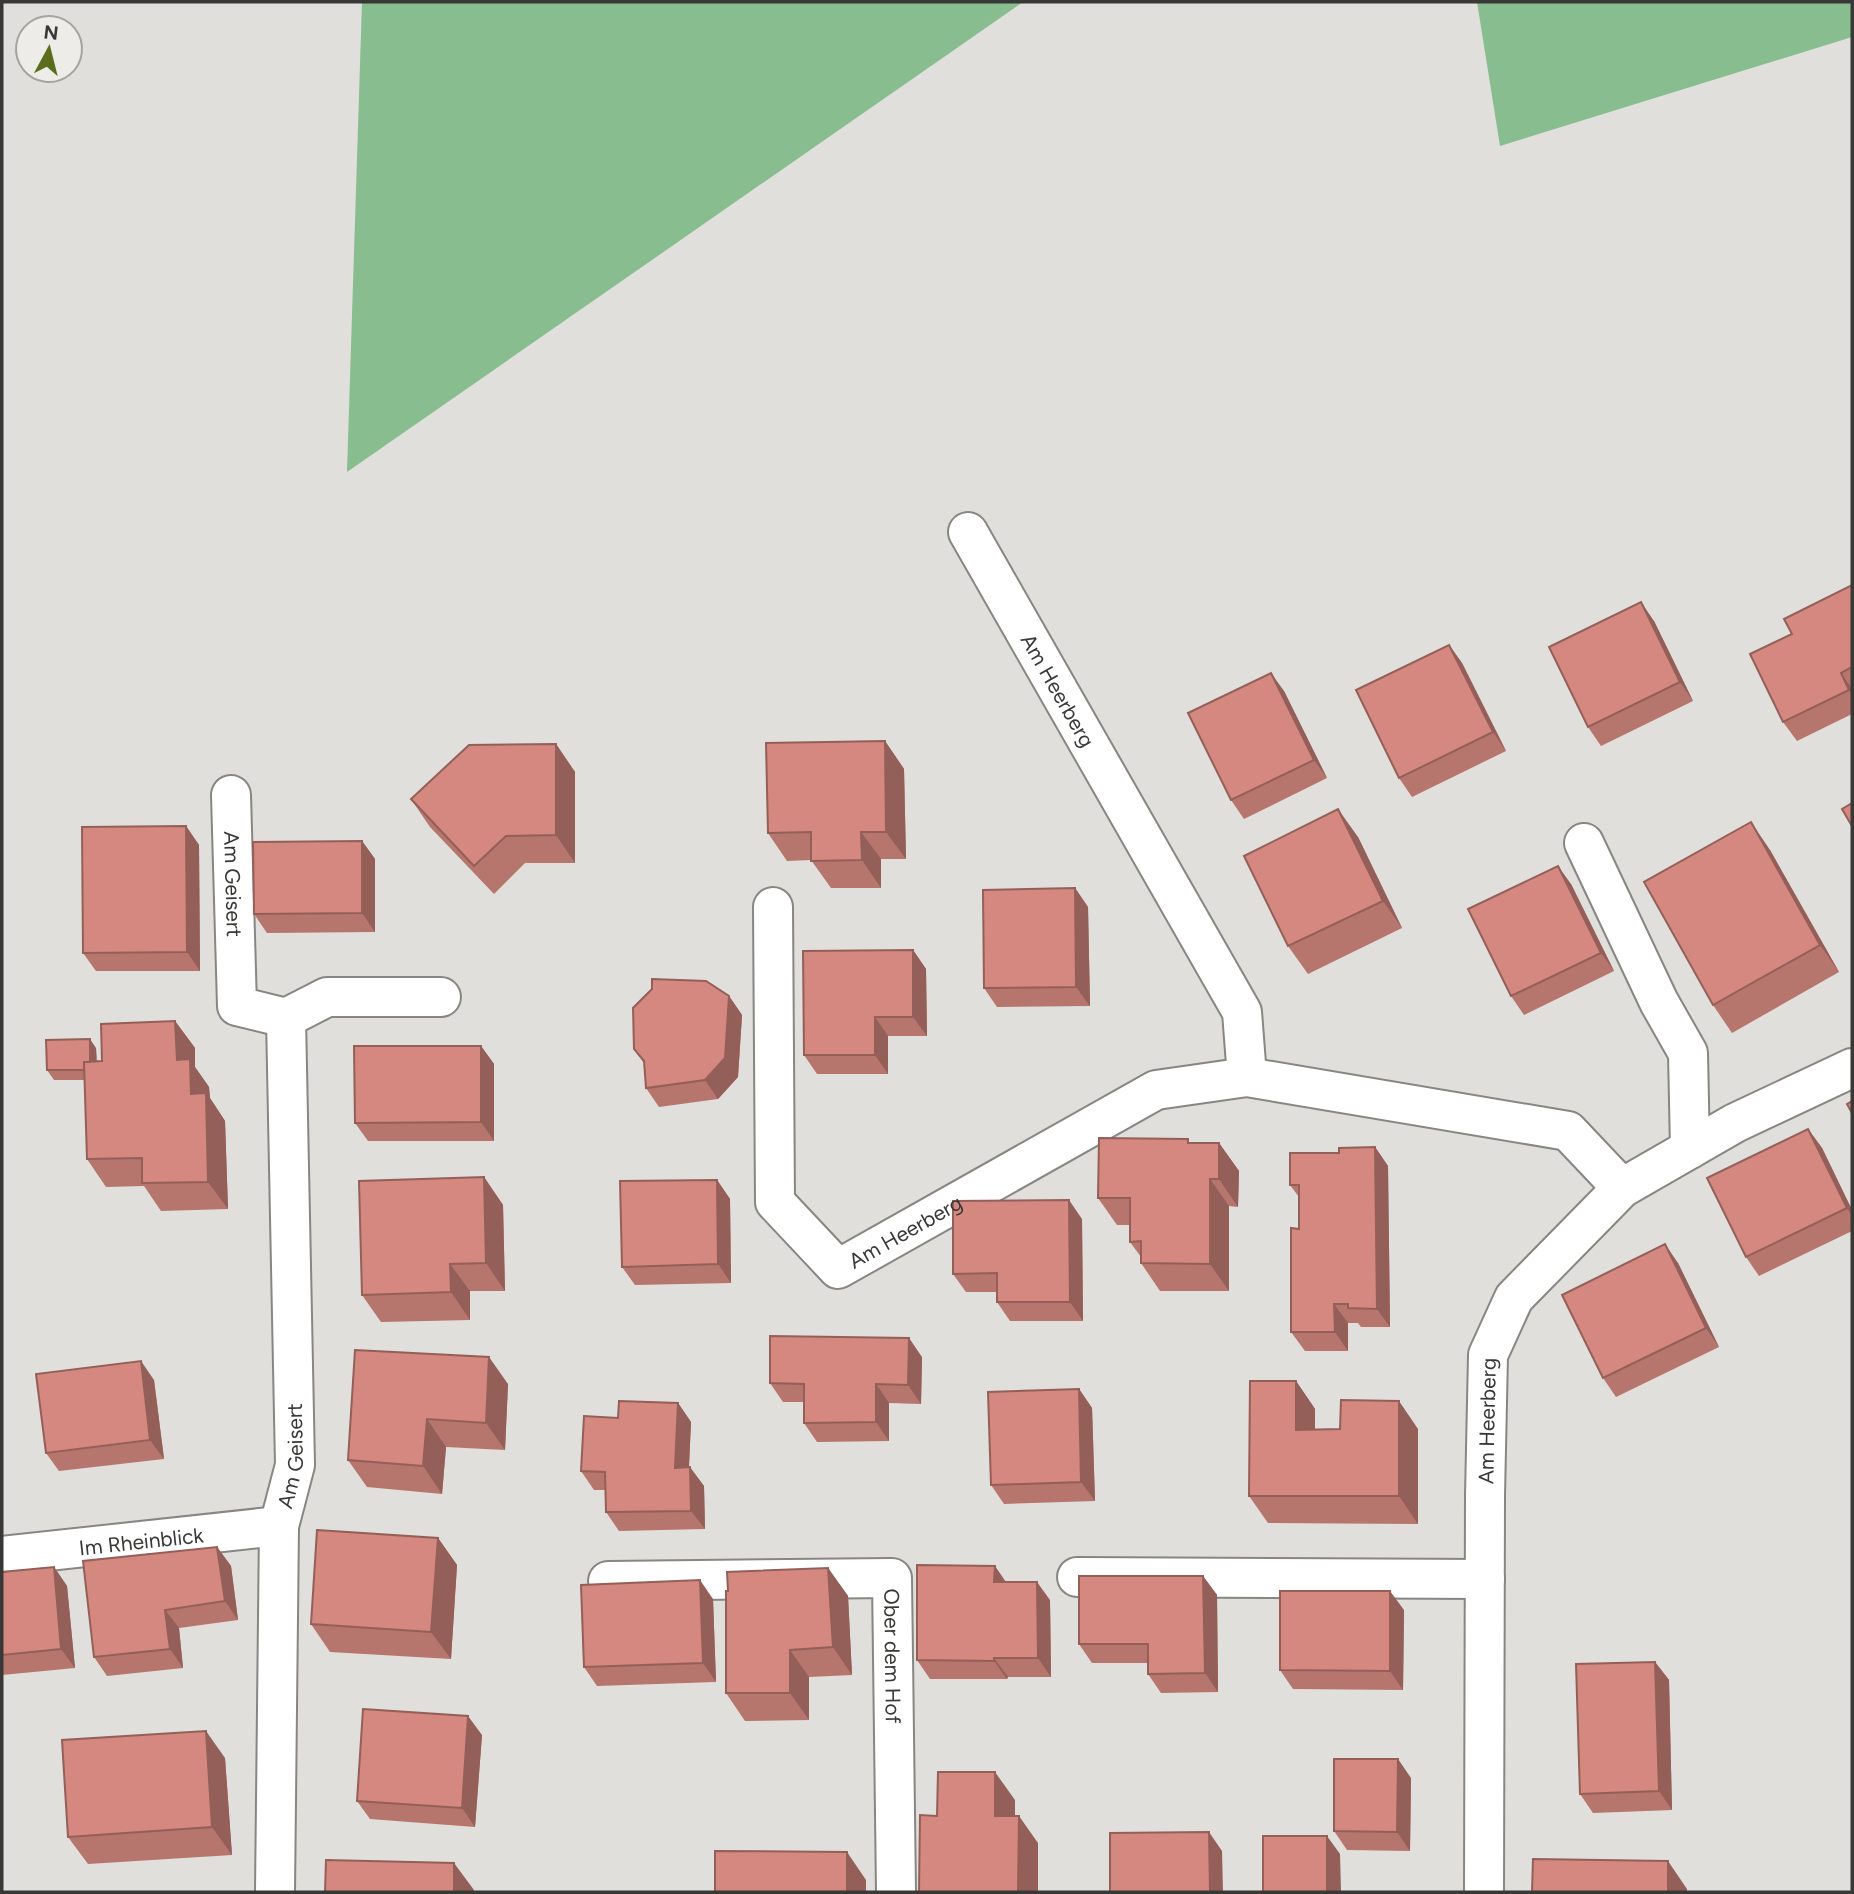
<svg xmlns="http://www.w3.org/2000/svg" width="1854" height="1894" viewBox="0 0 1854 1894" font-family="Figtree,sans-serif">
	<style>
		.green { fill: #88bd8f }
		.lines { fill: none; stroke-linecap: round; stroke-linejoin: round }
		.minor-casing { stroke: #878682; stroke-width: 42 }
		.minor { stroke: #fff; stroke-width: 38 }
		.wall { fill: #b6756d }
		.shaded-wall { fill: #945f59 }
		.building { fill: #d4887f; stroke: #945f59; stroke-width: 2 }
		.labels { text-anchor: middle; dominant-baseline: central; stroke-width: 5; stroke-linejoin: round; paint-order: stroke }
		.street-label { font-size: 21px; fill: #383836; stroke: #edece8 }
	</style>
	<rect width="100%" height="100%" fill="#e0dfdb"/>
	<!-- green -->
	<g class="green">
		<polygon points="362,2 1023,2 347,472"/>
		<polygon points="1477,2 1852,2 1852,37 1500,146"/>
	</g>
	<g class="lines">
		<!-- minor casing -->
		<g class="minor-casing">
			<g id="minor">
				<path id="s1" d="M968,532L1242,1012L1247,1077"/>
				<path id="s2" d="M231,795L237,1006L286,1018L327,997H441"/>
				<polyline points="1584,843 1659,1002 1688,1053 1690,1149"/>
				<path id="s3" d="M773,907L775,1202L838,1269L1156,1090L1247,1077L1568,1131L1622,1188"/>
				<path id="s4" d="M2,1556L279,1526"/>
				<polyline points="1077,1577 1485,1579"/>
				<path id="s5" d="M608,1581L892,1578L896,1892"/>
				<path id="s6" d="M275,1892L279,1526L295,1465L286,1018"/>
				<path id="s7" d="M1484,1892L1485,1496L1488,1355L1514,1298L1622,1188L1735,1123L1852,1068"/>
			</g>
		</g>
		<!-- minor -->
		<use href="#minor" class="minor"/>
	</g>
	<!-- wall -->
	<g class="wall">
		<polygon points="1852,585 1852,714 1797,741 1783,722 1792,634"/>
		<polygon points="1654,621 1693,701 1601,746 1588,727"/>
		<polygon points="1449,645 1462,663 1506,751 1412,797 1399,778"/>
		<polygon points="1284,691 1327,778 1244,819 1231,800"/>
		<polygon points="885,741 904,769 906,859 881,859 881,888 831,888 811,860 787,861 768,833"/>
		<polygon points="556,744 575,772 575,863 525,863 494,894 430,827 411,799"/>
		<polygon points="186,826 199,845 200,971 96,971 83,953"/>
		<polygon points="1358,837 1402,928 1308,974 1288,946"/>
		<polygon points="362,841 375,859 375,932 267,933 254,914"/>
		<polygon points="1770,850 1839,972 1732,1033 1713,1005"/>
		<polygon points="1571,884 1614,971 1524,1015 1511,996"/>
		<polygon points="1075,888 1088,907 1090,1006 997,1007 984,988"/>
		<polygon points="913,950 926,969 927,1036 888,1036 888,1074 817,1074 804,1055"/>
		<polygon points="729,996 742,1015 738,1077 718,1099 659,1107 646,1088 644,1063 634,1049"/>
		<polygon points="175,1021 195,1048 195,1067 209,1087 210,1098 225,1121 228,1209 161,1211 144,1186 106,1187 87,1159 85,1080 54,1080 47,1070 96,1048 97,1062 102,1061"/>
		<polygon points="481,1046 494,1064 494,1141 368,1141 355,1123"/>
		<polygon points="1808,1129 1822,1148 1852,1210 1852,1231 1759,1276 1746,1257"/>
		<polygon points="1190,1143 1219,1143 1239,1171 1238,1207 1229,1206 1229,1291 1160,1291 1141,1263 1141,1257 1130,1242 1130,1225 1117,1225 1098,1198"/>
		<polygon points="1375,1147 1388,1166 1390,1327 1361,1327 1358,1323 1348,1323 1348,1351 1305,1351 1291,1332 1299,1229 1299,1197 1290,1185 1339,1153"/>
		<polygon points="484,1177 503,1205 505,1291 470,1291 470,1320 381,1322 362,1295"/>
		<polygon points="717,1180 730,1199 731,1283 635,1285 622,1267"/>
		<polygon points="1082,1219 1083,1321 1010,1321 997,1302 997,1292 966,1292 953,1274"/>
		<polygon points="1678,1263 1719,1347 1616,1397 1603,1378"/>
		<polygon points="355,1350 508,1384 505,1450 446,1447 442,1494 367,1487 348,1460"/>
		<polygon points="922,1357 921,1404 889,1403 889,1441 817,1442 804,1423 804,1402 783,1402 770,1383"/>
		<polygon points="154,1380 164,1459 59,1471 46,1453"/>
		<polygon points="1296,1381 1315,1409 1315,1430 1418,1429 1418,1524 1268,1523 1249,1496"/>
		<polygon points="1079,1389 1092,1408 1095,1501 1004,1504 991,1485"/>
		<polygon points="678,1403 691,1422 689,1467 704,1486 705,1529 619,1531 606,1512 606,1490 594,1490 581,1471 618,1418"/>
		<polygon points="438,1538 457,1565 451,1659 330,1652 311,1624"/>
		<polygon points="217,1547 231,1566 238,1620 179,1628 183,1668 107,1676 94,1657"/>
		<polygon points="54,1567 67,1586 75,1668 2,1675 2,1572"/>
		<polygon points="828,1568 848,1596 852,1675 809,1677 809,1720 745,1721 726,1693 728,1591"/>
		<polygon points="1203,1576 1217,1595 1218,1692 1161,1693 1148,1674 1148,1663 1092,1663 1079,1644"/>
		<polygon points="713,1599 716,1682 597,1686 584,1667"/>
		<polygon points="1050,1600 1051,1677 1008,1677 1007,1679 930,1679 917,1660"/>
		<polygon points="1404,1610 1403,1690 1293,1689 1280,1670"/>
		<polygon points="1655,1662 1669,1680 1672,1810 1593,1813 1580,1794"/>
		<polygon points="482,1735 475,1827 370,1819 357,1801"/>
		<polygon points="225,1758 232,1855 88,1864 68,1837"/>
		<polygon points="1411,1778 1410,1851 1347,1850 1334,1831"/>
	</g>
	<!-- shaded-wall -->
	<g class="shaded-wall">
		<polygon points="1641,602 1654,621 1693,701 1680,682"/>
		<polygon points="1449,645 1462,663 1506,751 1493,732"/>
		<polygon points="1271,673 1284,691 1327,778 1314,760"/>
		<polygon points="1841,673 1852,689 1852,695 1849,690"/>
		<polygon points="885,741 904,769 906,859 886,832"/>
		<polygon points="556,744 575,772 575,863 556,835"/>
		<polygon points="1338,809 1358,837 1402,928 1383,901"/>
		<polygon points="1751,822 1770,850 1839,972 1820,945"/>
		<polygon points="186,826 199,845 200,971 187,952"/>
		<polygon points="861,832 881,859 881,888 862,860"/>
		<polygon points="362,841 375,859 375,932 362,913"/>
		<polygon points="1558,866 1571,884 1614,971 1601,953"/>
		<polygon points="1075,888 1088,907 1090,1006 1076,987"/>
		<polygon points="913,950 926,969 927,1036 913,1017"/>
		<polygon points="729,996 742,1015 738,1077 718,1099 705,1080"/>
		<polygon points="875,1017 888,1036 888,1074 875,1055"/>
		<polygon points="175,1021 195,1048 195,1067 209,1087 210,1098 225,1121 228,1209 208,1182 191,1094 177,1060"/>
		<polygon points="90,1039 96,1048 97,1080 91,1070"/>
		<polygon points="481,1046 494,1064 494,1141 481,1122"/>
		<polygon points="1808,1129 1822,1148 1852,1210 1852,1215 1847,1208"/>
		<polygon points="1219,1143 1239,1171 1238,1207 1219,1179"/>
		<polygon points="1375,1147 1388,1166 1390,1327 1377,1309"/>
		<polygon points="484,1177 503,1205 505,1291 486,1263"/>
		<polygon points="1210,1179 1229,1206 1229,1291 1210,1264"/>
		<polygon points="717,1180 730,1199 731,1283 718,1264"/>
		<polygon points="1069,1200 1082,1219 1083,1321 1070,1302"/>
		<polygon points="1665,1244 1678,1263 1719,1347 1706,1328"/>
		<polygon points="450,1264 470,1291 470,1320 451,1292"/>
		<polygon points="1334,1304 1348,1323 1348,1351 1335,1332"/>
		<polygon points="909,1338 922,1357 921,1404 908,1385"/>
		<polygon points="489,1357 508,1384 505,1450 486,1423"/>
		<polygon points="141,1361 154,1380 164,1459 150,1440"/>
		<polygon points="1296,1381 1315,1409 1315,1457 1296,1430"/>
		<polygon points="876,1384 889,1403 889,1441 876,1422"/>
		<polygon points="1079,1389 1092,1408 1095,1501 1081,1482"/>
		<polygon points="1399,1401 1418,1429 1418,1524 1399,1496"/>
		<polygon points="678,1403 691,1422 688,1486 675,1468"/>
		<polygon points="427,1419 446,1447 442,1494 423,1466"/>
		<polygon points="690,1467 704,1486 705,1529 691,1511"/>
		<polygon points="438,1538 457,1565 451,1659 431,1632"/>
		<polygon points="217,1547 231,1566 238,1620 225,1601"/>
		<polygon points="995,1566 1008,1585 994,1582"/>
		<polygon points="54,1567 67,1586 75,1668 61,1649"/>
		<polygon points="828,1568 848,1596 852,1675 833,1647"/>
		<polygon points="1203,1576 1217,1595 1218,1692 1205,1673"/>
		<polygon points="700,1580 713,1599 716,1682 703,1663"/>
		<polygon points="1037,1582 1050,1600 1051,1677 1038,1658"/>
		<polygon points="1390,1591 1404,1610 1403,1690 1390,1671"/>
		<polygon points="165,1610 179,1628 183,1668 170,1649"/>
		<polygon points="790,1650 809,1677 809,1720 790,1693"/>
		<polygon points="994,1658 1008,1677 1007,1679 994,1661"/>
		<polygon points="1655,1662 1669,1680 1672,1810 1659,1791"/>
		<polygon points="468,1716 482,1735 475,1827 462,1808"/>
		<polygon points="206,1731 225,1758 232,1855 212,1827"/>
		<polygon points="1398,1759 1411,1778 1410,1851 1397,1832"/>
		<polygon points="995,1772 1015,1800 1015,1844 995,1816"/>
		<polygon points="1019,1816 1038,1843 1038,1892 1018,1892"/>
		<polygon points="1209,1832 1222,1851 1223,1892 1210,1892"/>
		<polygon points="1327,1836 1340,1854 1341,1892 1327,1892"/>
		<polygon points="847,1852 866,1880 866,1892 847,1892"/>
		<polygon points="1668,1861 1687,1889 1687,1892 1668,1892"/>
		<polygon points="454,1863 474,1890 473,1892 454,1892"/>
	</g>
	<!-- building -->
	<g class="building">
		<polygon points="1852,585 1852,667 1841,673 1849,690 1783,722 1750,654 1792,634 1784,619"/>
		<polygon points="1641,602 1680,682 1588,727 1549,647"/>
		<polygon points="1449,645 1493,732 1399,778 1356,690"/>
		<polygon points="1271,673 1314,760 1231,800 1188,713"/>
		<polygon points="885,741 886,832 861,832 862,860 811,861 811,832 768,833 766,743"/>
		<polygon points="556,744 556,835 506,836 474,866 411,799 469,745"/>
		<polygon points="1852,803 1852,826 1842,809"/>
		<polygon points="1338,809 1383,901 1288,946 1244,856"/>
		<polygon points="1751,822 1820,945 1713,1005 1644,882"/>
		<polygon points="186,826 187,952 83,953 82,827"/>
		<polygon points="362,841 362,913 254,914 253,842"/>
		<polygon points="1558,866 1601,953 1511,996 1468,909"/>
		<polygon points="1075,888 1076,987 984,988 983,890"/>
		<polygon points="913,950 913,1017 875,1017 875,1055 804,1055 803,951"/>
		<polygon points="652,979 706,981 729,996 725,1058 705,1080 646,1088 644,1061 634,1049 633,1008 652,989"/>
		<polygon points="175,1021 177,1060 190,1059 191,1094 206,1093 208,1182 142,1183 142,1158 87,1159 84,1062 102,1061 101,1024"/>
		<polygon points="90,1039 90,1062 84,1062 84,1070 47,1070 46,1040"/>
		<polygon points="354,1046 481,1046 481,1122 355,1123"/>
		<polygon points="1852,1101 1852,1113 1847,1104"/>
		<polygon points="1808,1129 1847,1208 1746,1257 1707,1178"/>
		<polygon points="1099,1138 1188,1139 1188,1143 1219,1143 1219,1179 1210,1179 1210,1264 1141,1263 1141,1241 1130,1242 1130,1198 1098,1198"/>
		<polygon points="1375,1147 1377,1309 1348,1308 1348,1304 1334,1304 1335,1332 1291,1332 1291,1228 1299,1229 1299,1185 1290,1185 1290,1153 1339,1153 1339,1148"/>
		<polygon points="484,1177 486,1263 450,1264 451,1292 362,1295 359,1181"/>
		<polygon points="717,1180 718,1264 622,1267 620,1181"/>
		<polygon points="1069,1200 1070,1302 997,1302 997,1273 953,1274 953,1201"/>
		<polygon points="1665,1244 1706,1328 1603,1378 1562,1295"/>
		<polygon points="770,1336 909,1338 908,1385 876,1384 876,1422 804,1423 804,1384 770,1383"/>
		<polygon points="355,1350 489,1357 486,1423 427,1419 423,1466 348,1460"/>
		<polygon points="141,1361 150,1440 46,1453 36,1374"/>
		<polygon points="1250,1381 1296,1381 1296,1430 1340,1429 1341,1400 1399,1401 1399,1496 1249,1496"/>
		<polygon points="1079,1389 1081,1482 991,1485 988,1392"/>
		<polygon points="619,1401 678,1403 675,1468 690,1467 691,1511 606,1512 605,1472 581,1471 584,1416 618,1418"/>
		<polygon points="317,1530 438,1538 431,1632 311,1624"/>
		<polygon points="217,1547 225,1601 165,1610 170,1649 94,1657 83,1561"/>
		<polygon points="917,1565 995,1566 994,1582 1037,1582 1038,1658 994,1658 994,1661 917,1660"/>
		<polygon points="54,1567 61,1649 2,1655 2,1572"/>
		<polygon points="828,1568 833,1647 790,1650 790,1693 726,1693 726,1591 728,1591 727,1572"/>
		<polygon points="1079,1576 1203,1576 1205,1673 1148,1674 1148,1644 1079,1644"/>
		<polygon points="700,1580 703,1663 584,1667 581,1585"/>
		<polygon points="1280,1591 1390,1591 1390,1671 1280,1670"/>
		<polygon points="1655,1662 1659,1791 1580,1794 1576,1664"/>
		<polygon points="363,1709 468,1716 462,1808 357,1801"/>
		<polygon points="206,1731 212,1827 68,1837 62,1740"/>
		<polygon points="1334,1759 1398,1759 1397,1832 1334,1831"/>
		<polygon points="938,1772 995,1772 995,1816 1019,1816 1018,1892 919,1892 920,1815 937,1816"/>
		<polygon points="1209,1832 1210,1892 1110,1892 1110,1833"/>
		<rect x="1263" y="1836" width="64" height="56"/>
		<polygon points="715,1851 847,1852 847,1892 715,1892"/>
		<polygon points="1533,1859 1668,1861 1668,1892 1532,1892"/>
		<polygon points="326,1860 454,1863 454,1892 325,1892"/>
	</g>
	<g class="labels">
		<!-- street labels -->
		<g class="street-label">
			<text stroke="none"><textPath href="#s1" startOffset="182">Am Heerberg</textPath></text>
			<text stroke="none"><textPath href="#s2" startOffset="89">Am Geisert</textPath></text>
			<text stroke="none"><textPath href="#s3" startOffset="464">Am Heerberg</textPath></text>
			<text stroke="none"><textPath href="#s7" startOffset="471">Am Heerberg</textPath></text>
			<text stroke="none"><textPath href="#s6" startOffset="438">Am Geisert</textPath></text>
			<text stroke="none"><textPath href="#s4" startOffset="140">Im Rheinblick</textPath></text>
			<text stroke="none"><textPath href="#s5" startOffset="362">Ober dem Hof</textPath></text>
		</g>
	</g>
	<!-- border -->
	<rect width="1854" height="1894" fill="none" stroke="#383836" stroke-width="7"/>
	<!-- north arrow -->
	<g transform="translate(49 49) rotate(7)"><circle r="33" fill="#edece8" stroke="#a5a4a1" stroke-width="2"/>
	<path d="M0-5L12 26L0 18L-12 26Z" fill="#5b6d1a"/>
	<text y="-10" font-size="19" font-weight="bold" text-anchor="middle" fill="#383836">N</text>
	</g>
</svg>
